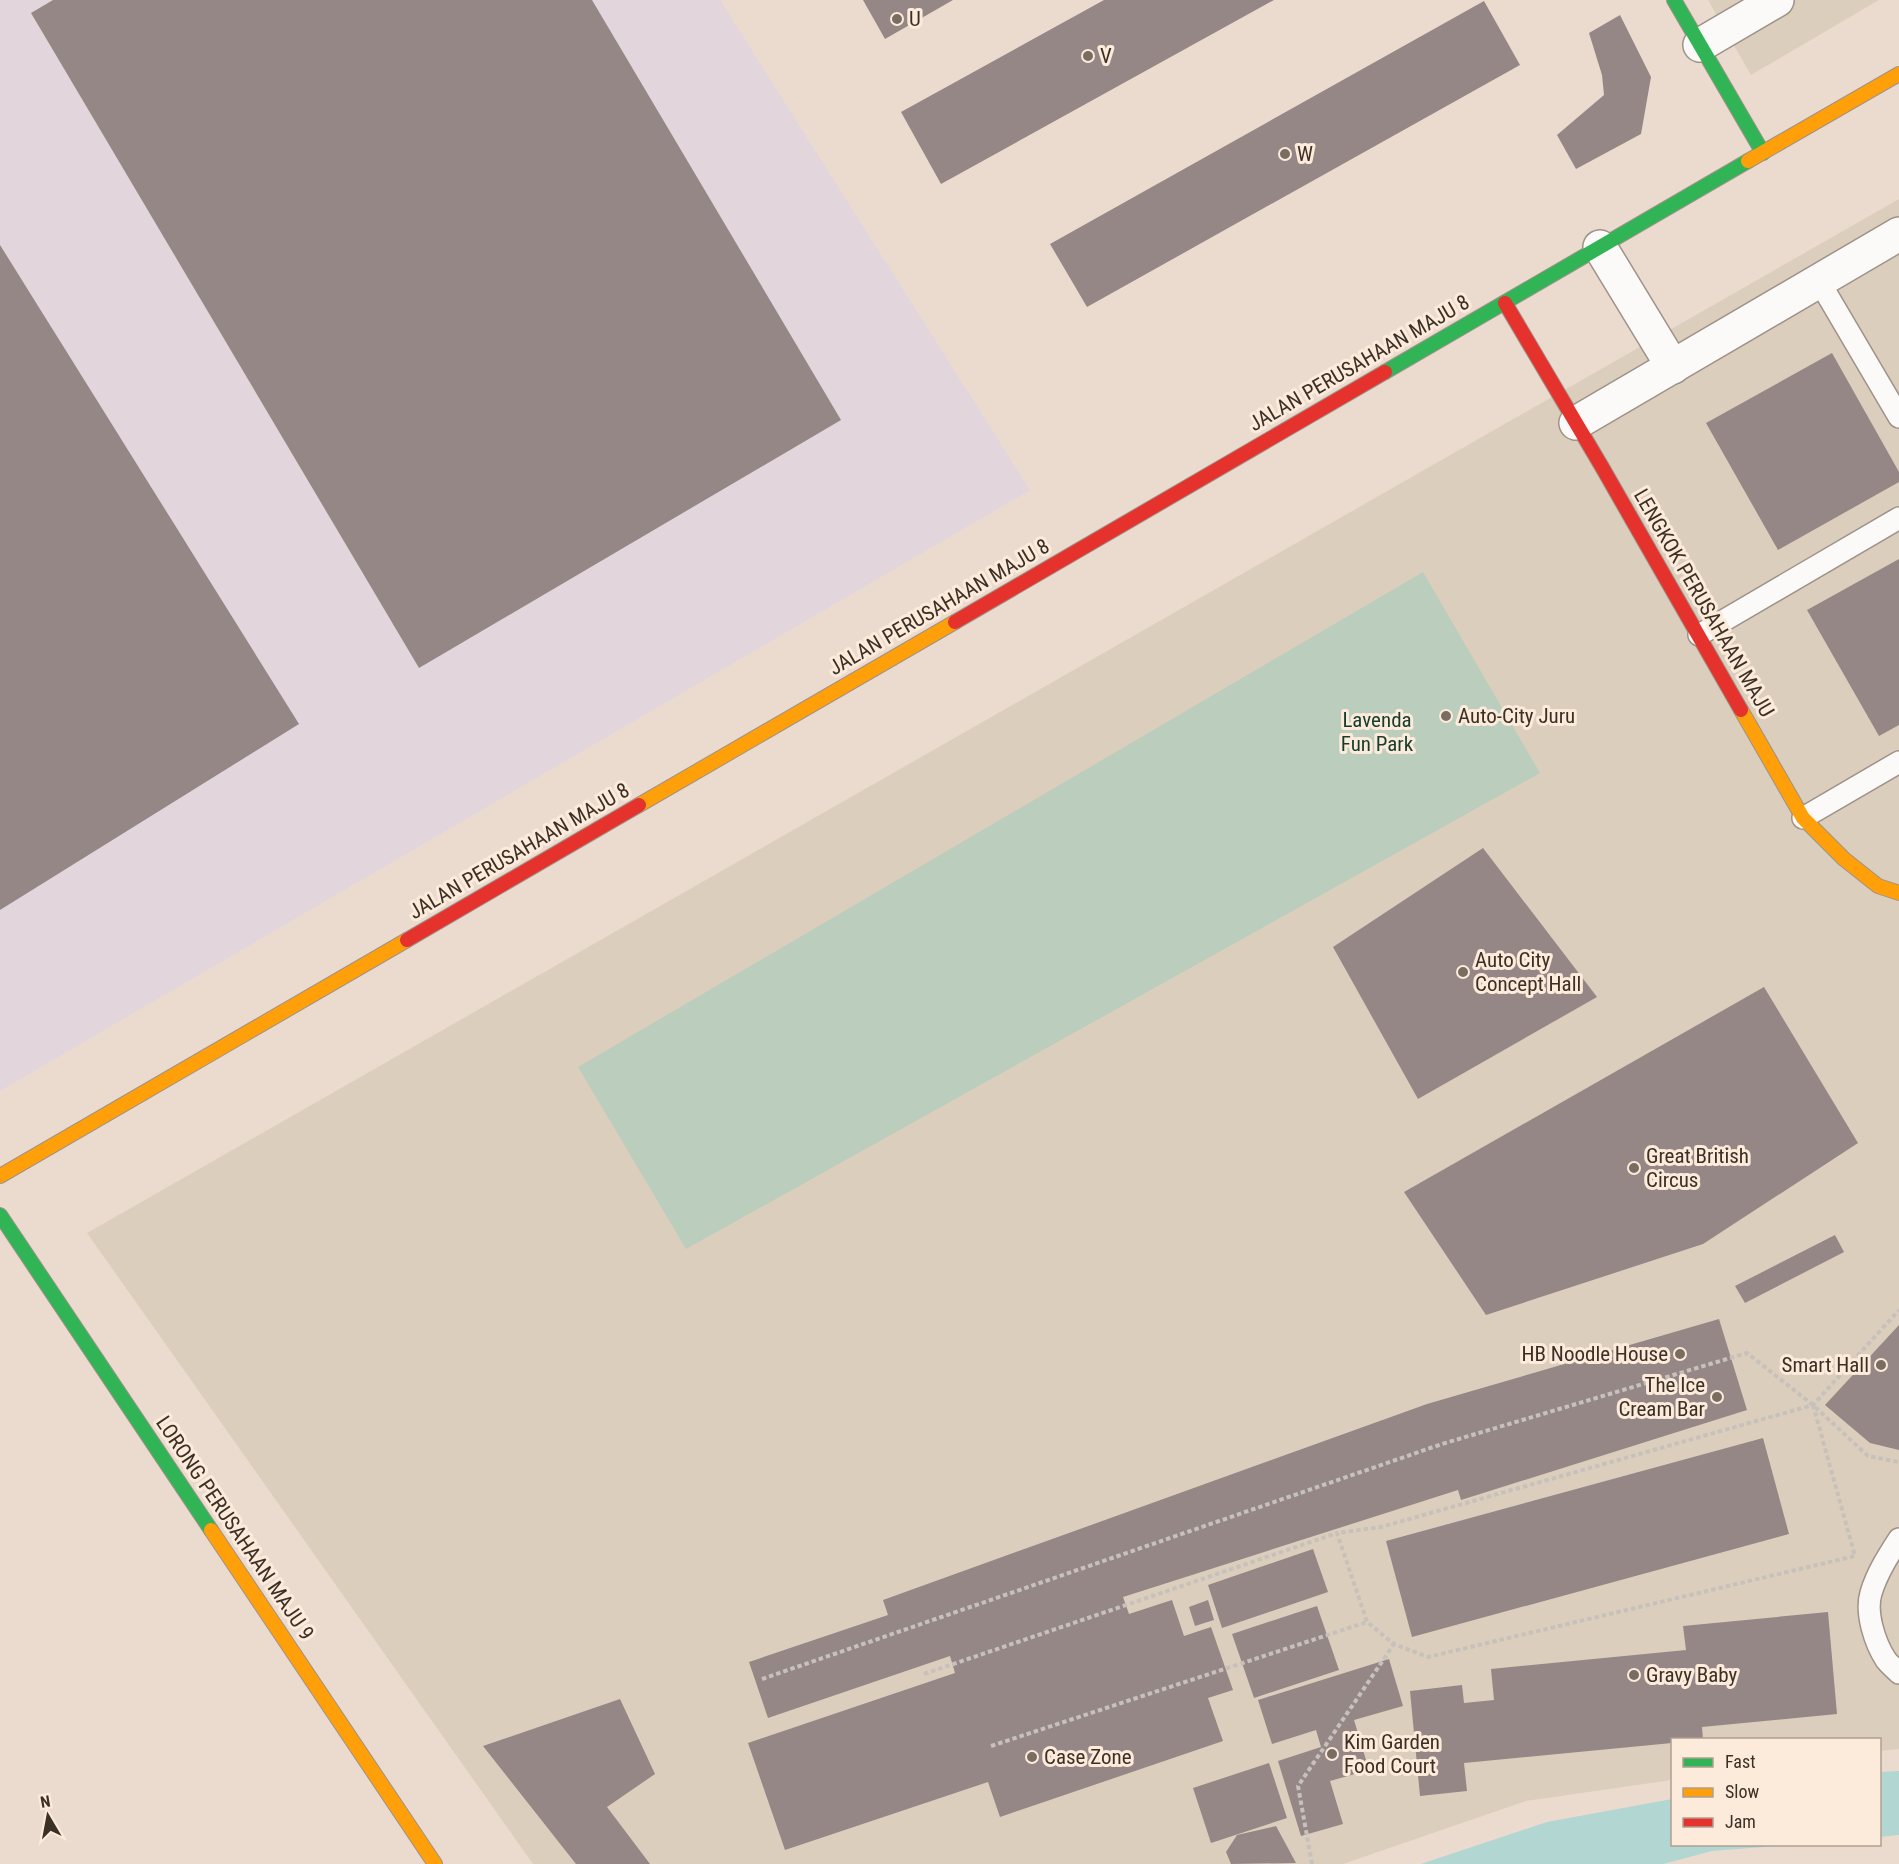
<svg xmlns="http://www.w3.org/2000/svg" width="1899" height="1864" viewBox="0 0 1899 1864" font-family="'Roboto Condensed',sans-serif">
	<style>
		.commercial { fill: #dccebd }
		.industrial { fill: #e2d6dc }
		.green { fill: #bbcdbc }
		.water { fill: #b2d6d2 }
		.building { fill: #948785 }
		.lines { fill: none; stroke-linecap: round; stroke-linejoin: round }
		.lane-casing { stroke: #9e9289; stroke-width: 24 }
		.street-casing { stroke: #9e9289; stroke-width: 36 }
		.fast-casing { stroke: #9e9289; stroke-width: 16 }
		.slow-casing { stroke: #9e9289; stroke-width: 16 }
		.jam-casing { stroke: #9e9289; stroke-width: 16 }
		.path { stroke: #c7c1bc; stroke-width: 4; stroke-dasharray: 4.5 3; stroke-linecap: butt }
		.lane { stroke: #fcfaf8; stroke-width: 21 }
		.street { stroke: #fcfaf8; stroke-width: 33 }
		.fast { stroke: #30b455; stroke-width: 14 }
		.slow { stroke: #ff9f0a; stroke-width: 14 }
		.jam { stroke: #e5322d; stroke-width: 14 }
		.poi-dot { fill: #796c61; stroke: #fceadb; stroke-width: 2 }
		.labels { text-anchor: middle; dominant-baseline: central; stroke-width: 6; stroke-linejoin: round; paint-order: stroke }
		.poi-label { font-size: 21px; fill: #3b3026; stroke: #fceadb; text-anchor: start }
		.street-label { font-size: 21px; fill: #3b3026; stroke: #fceadb }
		.park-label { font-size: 21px; fill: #143d2d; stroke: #fceadb }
	</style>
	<rect width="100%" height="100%" fill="#ebdbcf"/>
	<!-- commercial -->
	<g class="commercial">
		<polygon points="1708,0 1879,0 1751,75"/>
		<polygon points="1899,199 1899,1749 1880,1751 1880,1740 1672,1740 1672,1780 1526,1801 1343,1864 533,1864 87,1233"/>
	</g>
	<!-- industrial -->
	<polygon class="industrial" points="0,0 720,0 1030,490 0,1091"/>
	<!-- green -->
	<polygon class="green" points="1423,572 1540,773 686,1249 578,1067"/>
	<!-- water -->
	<g class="water">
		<polygon points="1899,1771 1899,1835 1880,1837 1880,1772"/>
		<polygon points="1672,1799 1672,1844 1788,1845 1712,1851 1663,1864 1421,1864 1547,1822"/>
	</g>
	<!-- building -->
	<g class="building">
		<polygon points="53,0 592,0 841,420 419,668 31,13"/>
		<polygon points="863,0 953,0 885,39"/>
		<polygon points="1104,0 1274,0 941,184 901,112"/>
		<polygon points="1484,1 1520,65 1087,307 1050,244"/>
		<polygon points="1620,15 1651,77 1641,134 1576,169 1557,135 1604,95 1602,75 1589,33"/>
		<polygon points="0,245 299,724 0,910"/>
		<polygon points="1832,353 1899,472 1899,482 1778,550 1706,423"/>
		<polygon points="1899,559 1899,725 1879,736 1807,610"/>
		<polygon points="1483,848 1597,997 1418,1099 1333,947"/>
		<polygon points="1764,987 1858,1143 1703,1244 1486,1315 1404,1192"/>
		<polygon points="1835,1235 1844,1252 1745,1303 1735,1286"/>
		<polygon points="1719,1319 1747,1410 1461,1500 1458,1490 1123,1597 1129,1614 1172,1600 1184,1636 1211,1627 1233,1690 1208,1698 1223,1741 1000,1817 988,1782 785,1850 748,1743 955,1673 950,1656 768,1718 749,1662 888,1615 883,1600 1427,1404"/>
		<polygon points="1899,1325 1899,1450 1870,1443 1825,1405"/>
		<polygon points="1763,1438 1789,1534 1412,1637 1386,1541"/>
		<polygon points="1313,1549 1328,1592 1222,1628 1208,1585"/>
		<polygon points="1208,1600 1214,1620 1195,1626 1189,1607"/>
		<polygon points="1317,1606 1339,1670 1254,1698 1232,1634"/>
		<polygon points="1828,1612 1837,1714 1702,1727 1703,1740 1672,1740 1672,1743 1464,1763 1467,1791 1420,1796 1410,1691 1462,1685 1464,1703 1494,1700 1491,1669 1686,1650 1683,1626"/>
		<polygon points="1389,1659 1403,1706 1354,1720 1369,1770 1330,1781 1343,1824 1301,1836 1278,1761 1321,1747 1316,1730 1272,1744 1258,1700"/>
		<polygon points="620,1699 655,1774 607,1807 650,1864 576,1864 483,1746"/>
		<polygon points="1269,1763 1287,1818 1211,1843 1193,1788"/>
		<polygon points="1276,1826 1296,1863 1231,1864 1226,1852 1237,1835"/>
	</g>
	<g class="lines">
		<!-- lane casing -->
		<g class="lane-casing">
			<g id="lane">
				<polyline points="1819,281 1899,417"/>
				<polyline points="1699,635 1899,518"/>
				<polyline points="1803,818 1899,762"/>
				<path d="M1899,1539C1888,1556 1877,1573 1871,1593C1865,1613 1875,1643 1886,1660C1890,1665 1895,1669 1899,1673"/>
			</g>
		</g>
		<!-- street casing -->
		<g class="street-casing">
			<g id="street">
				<polyline points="1700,45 1777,0"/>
				<polyline points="1600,247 1673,367"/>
				<polyline points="1576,423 1899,234"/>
			</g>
		</g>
		<!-- fast casing -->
		<g class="fast-casing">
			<g id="fast">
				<polyline points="1674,0 1763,153"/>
				<polyline points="1385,372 1748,161"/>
				<polyline points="0,1215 211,1530"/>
			</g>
		</g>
		<!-- slow casing -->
		<g class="slow-casing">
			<g id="slow">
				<polyline points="1748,161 1899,74"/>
				<polyline points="1741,710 1803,818 1844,859 1878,886 1899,893"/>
				<polyline points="639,805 955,622"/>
				<polyline points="0,1176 407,940"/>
				<polyline points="211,1530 435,1864"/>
			</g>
		</g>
		<!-- jam casing -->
		<g class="jam-casing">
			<g id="jam">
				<polyline points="1505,303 1602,467 1741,710"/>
				<polyline points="955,622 1385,372"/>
				<polyline points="407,940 639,805"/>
			</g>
		</g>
		<!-- path -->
		<g class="path">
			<polyline points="1813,1405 1855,1556 1428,1657 1394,1644 1367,1622 1337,1533 1381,1527 1813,1405 1899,1310"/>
			<polyline points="924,1674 1337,1533"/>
			<polyline points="762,1679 1442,1444 1747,1353 1813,1405 1868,1456 1899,1462"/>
			<polyline points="991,1746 1367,1622"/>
			<polyline points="1312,1864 1298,1786 1394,1644"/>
		</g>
		<!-- lane -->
		<use href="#lane" class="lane"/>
		<!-- street -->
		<use href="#street" class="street"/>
		<!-- fast -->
		<use href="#fast" class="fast"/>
		<!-- slow -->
		<use href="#slow" class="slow"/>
		<!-- jam -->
		<use href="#jam" class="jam"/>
	</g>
	<!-- markers -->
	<g class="poi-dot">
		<circle cx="897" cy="19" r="6"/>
		<circle cx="1088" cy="56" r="6"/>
		<circle cx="1285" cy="154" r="6"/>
		<circle cx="1446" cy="716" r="6"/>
		<circle cx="1463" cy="972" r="6"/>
		<circle cx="1634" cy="1168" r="6"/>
		<circle cx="1680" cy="1354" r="6"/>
		<circle cx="1881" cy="1365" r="6"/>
		<circle cx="1717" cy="1397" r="6"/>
		<circle cx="1634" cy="1675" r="6"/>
		<circle cx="1332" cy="1754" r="6"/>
		<circle cx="1032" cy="1757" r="6"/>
	</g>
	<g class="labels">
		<!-- poi labels -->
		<g class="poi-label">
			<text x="909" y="19">U</text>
			<text x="1100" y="56">V</text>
			<text x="1297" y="154">W</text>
			<text x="1458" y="716">Auto-City Juru</text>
			<text x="1475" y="960">Auto City<tspan x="1475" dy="24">Concept Hall</tspan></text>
			<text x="1646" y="1156">Great British<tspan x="1646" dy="24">Circus</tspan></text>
			<text x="1668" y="1354" text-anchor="end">HB Noodle House</text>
			<text x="1869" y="1365" text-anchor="end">Smart Hall</text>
			<text x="1705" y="1385" text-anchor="end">The Ice<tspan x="1705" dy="24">Cream Bar</tspan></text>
			<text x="1646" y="1675">Gravy Baby</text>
			<text x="1344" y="1742">Kim Garden<tspan x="1344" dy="24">Food Court</tspan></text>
			<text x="1044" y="1757">Case Zone</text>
		</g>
		<!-- street labels -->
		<g class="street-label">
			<text transform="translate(1359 363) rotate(-30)">JALAN PERUSAHAAN MAJU 8</text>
			<text transform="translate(1704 603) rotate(60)">LENGKOK PERUSAHAAN MAJU</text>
			<text transform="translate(939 607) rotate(-30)">JALAN PERUSAHAAN MAJU 8</text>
			<text transform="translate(519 851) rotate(-30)">JALAN PERUSAHAAN MAJU 8</text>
			<text transform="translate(235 1528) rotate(56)">LORONG PERUSAHAAN MAJU 9</text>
		</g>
		<!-- park labels -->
		<g class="park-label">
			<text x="1377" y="720">Lavenda<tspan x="1377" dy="24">Fun Park</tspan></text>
		</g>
	</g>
	<!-- legend -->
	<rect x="1671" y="1738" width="210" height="108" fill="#fceadb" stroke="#afa093" stroke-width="1.5"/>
	<rect x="1683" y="1758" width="30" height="9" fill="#30b455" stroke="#afa093" stroke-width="1.5"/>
	<text x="1725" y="1768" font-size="18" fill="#3b3026">Fast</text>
	<rect x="1683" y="1788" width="30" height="9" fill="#ff9f0a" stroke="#afa093" stroke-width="1.5"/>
	<text x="1725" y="1798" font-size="18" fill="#3b3026">Slow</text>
	<rect x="1683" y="1818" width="30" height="9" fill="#e5322d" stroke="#afa093" stroke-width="1.5"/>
	<text x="1725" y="1828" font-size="18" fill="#3b3026">Jam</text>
	<!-- north arrow -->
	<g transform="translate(48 1816) rotate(350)" stroke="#fceadb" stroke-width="4.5" paint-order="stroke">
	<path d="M0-4.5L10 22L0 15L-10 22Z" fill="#3b3026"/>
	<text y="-9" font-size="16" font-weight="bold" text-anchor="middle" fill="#3b3026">N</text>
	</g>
</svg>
